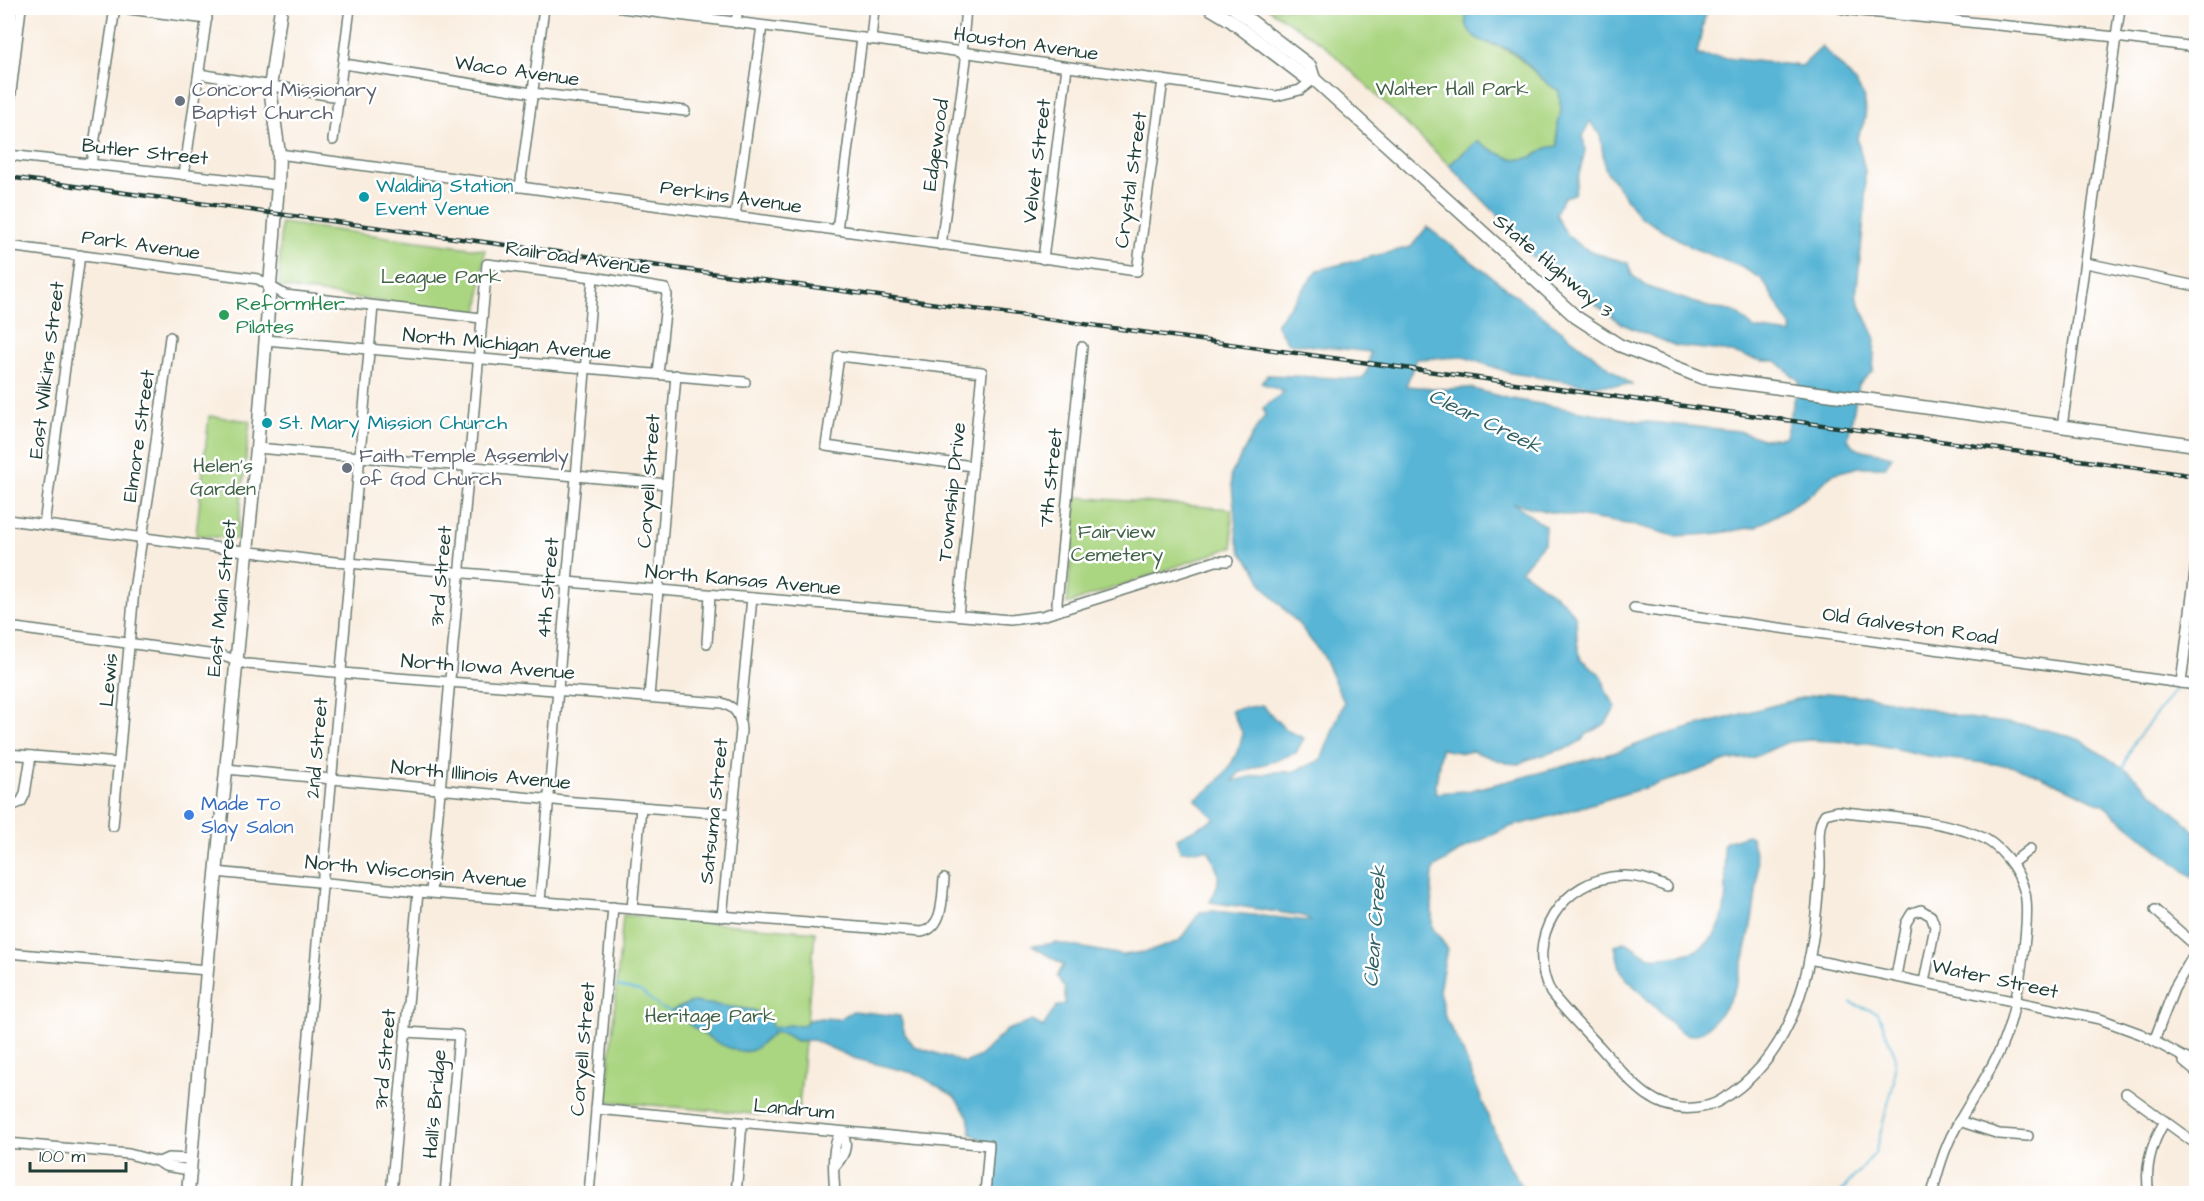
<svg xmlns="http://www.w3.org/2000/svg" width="2204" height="1201" viewBox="0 0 2204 1201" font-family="'Architects Daughter',sans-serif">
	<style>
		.green { fill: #aad581; stroke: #64895a; stroke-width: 1.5 }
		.water { fill: #58b5d6; stroke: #3c7985; stroke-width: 1.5; fill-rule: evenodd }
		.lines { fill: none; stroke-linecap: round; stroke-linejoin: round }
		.stream { stroke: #58b5d6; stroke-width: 2 }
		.minor-casing { stroke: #6b7b70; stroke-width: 12 }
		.major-casing { stroke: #6b7b70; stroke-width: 15 }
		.minor { stroke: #fff; stroke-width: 9 }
		.major { stroke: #fff; stroke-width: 12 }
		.rail-casing { stroke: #1f3d34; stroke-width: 4.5 }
		.rail { stroke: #fff; stroke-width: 2; stroke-dasharray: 7; stroke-linecap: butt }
		.worship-dot { fill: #6b7280; stroke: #fff; stroke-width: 2 }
		.culture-dot { fill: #0f9aa8; stroke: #fff; stroke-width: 2 }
		.leisure-dot { fill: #2e9e5b; stroke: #fff; stroke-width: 2 }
		.shop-dot { fill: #3f7fe0; stroke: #fff; stroke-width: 2 }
		.labels { text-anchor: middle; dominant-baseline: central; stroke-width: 5; stroke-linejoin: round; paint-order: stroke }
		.street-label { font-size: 20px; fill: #1f3d34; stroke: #fff }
		.park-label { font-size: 20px; fill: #426347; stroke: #fff }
		.worship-label { font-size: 20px; fill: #5b616d; stroke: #fff; text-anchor: start }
		.culture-label { font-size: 20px; fill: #0d838f; stroke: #fff; text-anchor: start }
		.leisure-label { font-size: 20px; fill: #27864d; stroke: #fff; text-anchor: start }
		.shop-label { font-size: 20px; fill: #366cbe; stroke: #fff; text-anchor: start }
		.water-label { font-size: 21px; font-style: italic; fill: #306165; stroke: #fff }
	</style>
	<rect width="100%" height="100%" fill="#fff"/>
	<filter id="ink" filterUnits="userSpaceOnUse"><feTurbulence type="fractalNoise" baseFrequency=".0167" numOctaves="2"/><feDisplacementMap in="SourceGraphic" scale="12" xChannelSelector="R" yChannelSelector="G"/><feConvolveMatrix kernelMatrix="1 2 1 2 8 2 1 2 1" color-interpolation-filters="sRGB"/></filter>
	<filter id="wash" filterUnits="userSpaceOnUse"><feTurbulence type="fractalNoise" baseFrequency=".008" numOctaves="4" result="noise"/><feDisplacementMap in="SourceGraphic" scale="24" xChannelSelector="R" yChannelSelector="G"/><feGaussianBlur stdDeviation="1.35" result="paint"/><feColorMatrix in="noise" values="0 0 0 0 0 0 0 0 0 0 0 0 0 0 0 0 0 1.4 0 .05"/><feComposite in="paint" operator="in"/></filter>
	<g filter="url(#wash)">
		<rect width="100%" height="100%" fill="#f9eddf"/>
		<!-- green -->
		<g class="green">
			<path d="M1267,8H1472L1466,10L1489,44C1522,51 1532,76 1559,91L1561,111L1557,130L1558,147C1544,147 1547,150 1536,155C1514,166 1495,152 1477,141L1449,165L1323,44Z"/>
			<polygon points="281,223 485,250 478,315 279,287"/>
			<polygon points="209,416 250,421 237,539 196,535"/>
			<polygon points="1076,497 1231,509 1233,547 1067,604"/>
			<polygon points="623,915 815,932 798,1118 606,1101"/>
		</g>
		<!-- water -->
		<g class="water">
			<path d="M1472,8H1709L1704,20L1697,55L1802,66L1822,47C1848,75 1882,97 1857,137L1865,171V210L1856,296L1875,337L1873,371L1859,384L1848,439L1854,448L1893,456L1885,467H1859L1832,474L1813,493L1756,527L1712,534L1675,536L1634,525L1550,512L1513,503L1545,526L1544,543L1521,570L1563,601L1576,617L1577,642L1581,659L1602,676L1606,691L1616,707L1605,724L1587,734L1581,741L1570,747L1526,760L1520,764L1506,763L1472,751L1463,753L1441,749L1435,793L1467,791L1516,779L1620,751L1657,737L1797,699L1826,693L1875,697L1967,718L2030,726L2059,733L2080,740L2128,771L2196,832V880L2103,805L2036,774L2011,766L1933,757L1869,743L1810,740L1788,742L1752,758L1729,760L1677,778L1545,818L1509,827L1467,847L1434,868C1430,888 1433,907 1432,927L1447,948L1439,991L1446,1020L1459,1042L1505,1159L1526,1193H990L996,1146L971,1134L968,1116L954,1096L917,1074L853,1058L813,1040L797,1041L784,1034L772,1032V1035C765,1039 760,1046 753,1050C731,1059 687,1023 671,1011C679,1009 684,1003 694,1002L753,1010L769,1019L773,1028L789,1025L802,1026L809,1020L820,1018L839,1019L853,1011L900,1016L905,1034L914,1046L965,1063L980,1056L1007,1030L1033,1021L1043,1027L1056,1007L1065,1004V989L1057,976L1064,965L1032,946L1056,943L1123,955L1151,951L1179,941L1200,912L1213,911L1311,921L1304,916L1210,902C1223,881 1219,869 1208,850L1180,851L1177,838L1215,819L1195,799C1221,783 1236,763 1243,734L1231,710L1262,705L1286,730L1304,738L1296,753L1239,773L1233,781L1273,772H1292L1321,760L1344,702L1322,655L1301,627L1263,586L1255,569L1241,552L1237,538L1231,475L1255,430L1265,416L1263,408L1284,392L1261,383L1267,375L1362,379L1368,369L1370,352L1288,343L1276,324L1318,270L1411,247L1427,227L1632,385H1589L1511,373L1464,357L1416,359L1406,386L1444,389L1470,388L1506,398L1638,421L1739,431L1763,439L1785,437L1799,381L1776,361H1763L1724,351L1676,346L1622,324L1526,252L1516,234L1449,165L1477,141C1495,152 1514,166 1536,155C1548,149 1541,148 1558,146L1557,130L1561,111L1559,91C1538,80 1525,56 1503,47C1494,43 1481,44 1473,35C1465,27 1465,20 1466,9ZM1590,122L1600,134L1605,169L1639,216L1693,248L1741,267L1762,279L1791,327V334L1755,329L1735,312L1708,307L1648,287L1632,275L1628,263C1594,253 1568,249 1556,213L1564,197L1574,194L1585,151L1583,135Z"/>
			<path d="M1747,835L1751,837C1753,845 1756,855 1757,864C1759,895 1744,974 1729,1001C1724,1010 1716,1019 1709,1026C1698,1037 1689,1038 1677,1029L1627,979L1620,969L1615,946L1623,942C1635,945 1641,955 1651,957C1661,958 1670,956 1680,955C1735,946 1727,887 1723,846L1726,842Z"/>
		</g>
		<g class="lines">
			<!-- stream -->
			<g class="stream">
				<polyline points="2189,680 2196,675"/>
				<polyline points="2122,770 2134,742 2174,691 2180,687"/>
				<polyline points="616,986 642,992 660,1008 671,1011"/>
				<polyline points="1839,1194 1875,1153 1894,1082 1895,1055 1878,1013 1851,1003"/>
			</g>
		</g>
	</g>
	<g filter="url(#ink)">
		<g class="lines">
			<!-- minor casing -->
			<g class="minor-casing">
				<g id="minor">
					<polyline points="121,8 207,19"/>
					<polyline points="622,8 862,38 1276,96 1300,90 1314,79"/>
					<polyline points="1840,8 1850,10 2116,37 2196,47"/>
					<polyline points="736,23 738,8"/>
					<polyline points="871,40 874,8"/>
					<polyline points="344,64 532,93 685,111"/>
					<polyline points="199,74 339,97"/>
					<polyline points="8,117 21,8"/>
					<polyline points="333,140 350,8"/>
					<polyline points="279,154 1137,271 1163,80"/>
					<polyline points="8,155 278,185"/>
					<polyline points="91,164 115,8"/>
					<polyline points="184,175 208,8"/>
					<polyline points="520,187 544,8"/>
					<polyline points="735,216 762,26"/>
					<polyline points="837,230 862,38"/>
					<polyline points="941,245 966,60 962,53 966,8"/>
					<polyline points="8,246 258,279 285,295 481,318"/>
					<polyline points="1043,259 1067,67"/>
					<polyline points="2086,263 2196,286"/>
					<polyline points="265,340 745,382"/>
					<polyline points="2062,427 2120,8"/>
					<polyline points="257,448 667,484"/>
					<polyline points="8,520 313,560 1010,620 1042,616 1216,561 1228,561"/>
					<polyline points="44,525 80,255"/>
					<polyline points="1634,608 2196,685"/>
					<polyline points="1058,611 1057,603 1082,347"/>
					<polyline points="958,615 982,372 839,356 826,446 972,466"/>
					<path d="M8,627L223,656L247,664L397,678L722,703C737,708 740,715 741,730L722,917"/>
					<polyline points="707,643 710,595"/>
					<polyline points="2181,683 2196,564"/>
					<polyline points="649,697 676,375"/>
					<polyline points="740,718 752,598"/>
					<polyline points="8,754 119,763"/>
					<polyline points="226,769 575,802 733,814"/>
					<polyline points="8,807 21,802 25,794 31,756"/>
					<polyline points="113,826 134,590 151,479 170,337"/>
					<polyline points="2012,863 2030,849"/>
					<path d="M216,872L418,892L921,932C944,928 942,897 944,879"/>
					<path d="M1667,887C1652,881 1638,875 1622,876C1562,878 1523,939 1551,993C1566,1012 1583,1029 1600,1047C1626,1076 1651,1113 1695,1108C1704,1107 1713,1105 1721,1100C1803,1051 1814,955 1820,868C1821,851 1815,828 1825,814L1837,811C1882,817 1935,818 1977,835C2000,844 2019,869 2025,893C2031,921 2017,1004 2007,1032C1995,1067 1972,1097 1955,1129C1944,1149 1938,1171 1932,1194"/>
					<polyline points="431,892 487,264 593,277 665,289 667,295 658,374"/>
					<polyline points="540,901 593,277"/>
					<polyline points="632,909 641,807"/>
					<polyline points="2155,910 2196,946"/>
					<polyline points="8,953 207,970"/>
					<polyline points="1809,959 2100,1019 2141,1034 2196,1064"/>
					<polyline points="1896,976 1906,923 1912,913 1921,910 1931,916 1935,927 1924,982"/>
					<polyline points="405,1032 459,1035 445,1194"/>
					<polyline points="2154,1041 2174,989 2196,951"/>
					<polyline points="2184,1062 2196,1072"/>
					<polyline points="2126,1093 2196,1144"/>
					<polyline points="596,1109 989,1145 985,1194"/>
					<polyline points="1959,1121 1999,1134 2028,1136"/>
					<polyline points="8,1143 129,1154 159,1162 165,1166 190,1170"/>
					<polyline points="159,1162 168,1158 191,1159"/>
					<polyline points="295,1194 373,306"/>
					<polyline points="391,1194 418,892"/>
					<polyline points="589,1194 613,907"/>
					<polyline points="736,1194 742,1123"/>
					<path d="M835,1194C834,1175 830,1147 841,1132C850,1144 844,1156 835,1166"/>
					<path d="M2149,1194C2144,1167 2151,1144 2165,1121"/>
					<polyline points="2194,1194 2196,1192"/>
				</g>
			</g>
			<!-- major casing -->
			<g class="major-casing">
				<g id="major">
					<polyline points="1210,8 1230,20 1305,77 1314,79 1576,317 1619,345 1703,378 1872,400 2196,445"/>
					<polyline points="1234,8 1310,66 1314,79"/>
					<polyline points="188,1194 209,947 257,448 278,185 279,154 270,88 281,8"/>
				</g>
			</g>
			<!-- minor -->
			<use href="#minor" class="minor"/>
			<!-- major -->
			<use href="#major" class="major"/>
			<!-- rail casing -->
			<g class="rail-casing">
				<polyline id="rail" points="8,177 2196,476"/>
			</g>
			<!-- rail -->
			<use href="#rail" class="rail"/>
		</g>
	</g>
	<!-- markers -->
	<g class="worship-dot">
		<circle cx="180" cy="101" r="6"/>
		<circle cx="347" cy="468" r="6"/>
	</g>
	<g class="culture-dot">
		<circle cx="364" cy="197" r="6"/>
		<circle cx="267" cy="423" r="6"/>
	</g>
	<circle class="leisure-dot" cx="224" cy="315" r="6"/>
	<circle class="shop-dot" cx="189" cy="815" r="6"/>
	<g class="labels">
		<!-- street labels -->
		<g class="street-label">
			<text transform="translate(1026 44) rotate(8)">Houston Avenue</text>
			<text transform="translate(517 71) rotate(8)">Waco Avenue</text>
			<text transform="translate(936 145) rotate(-82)">Edgewood</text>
			<text transform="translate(145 152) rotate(6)">Butler Street</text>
			<text transform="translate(1037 161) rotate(-83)">Velvet Street</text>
			<text transform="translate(1131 180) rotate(-82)">Crystal Street</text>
			<text transform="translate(731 197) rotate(8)">Perkins Avenue</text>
			<text transform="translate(141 245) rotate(8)">Park Avenue</text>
			<text transform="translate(578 258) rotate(8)">Railroad Avenue</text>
			<text transform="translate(1553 266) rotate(40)">State Highway 3</text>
			<text transform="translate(507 344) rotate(5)">North Michigan Avenue</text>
			<text transform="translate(47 370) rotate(-83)">East Wilkins Street</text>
			<text transform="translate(139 436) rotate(-82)">Elmore Street</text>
			<text transform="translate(1051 478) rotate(-84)">7th Street</text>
			<text transform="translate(649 481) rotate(-86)">Coryell Street</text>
			<text transform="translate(952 492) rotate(-84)">Township Drive</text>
			<text transform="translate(441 576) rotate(-85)">3rd Street</text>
			<text transform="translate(743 580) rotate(5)">North Kansas Avenue</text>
			<text transform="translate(548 588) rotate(-85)">4th Street</text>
			<text transform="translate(222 598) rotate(-84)">East Main Street</text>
			<text transform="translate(1910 626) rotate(8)">Old Galveston Road</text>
			<text transform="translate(488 667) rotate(4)">North Iowa Avenue</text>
			<text transform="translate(109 680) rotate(-85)">Lewis</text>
			<text transform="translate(317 748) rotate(-85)">2nd Street</text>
			<text transform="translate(481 775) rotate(5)">North Illinois Avenue</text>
			<text transform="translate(714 811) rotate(-84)">Satsuma Street</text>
			<text transform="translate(416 872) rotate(5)">North Wisconsin Avenue</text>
			<text transform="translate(1995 979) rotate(12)">Water Street</text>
			<text transform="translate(583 1049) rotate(-85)">Coryell Street</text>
			<text transform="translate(385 1059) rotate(-85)">3rd Street</text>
			<text transform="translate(435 1104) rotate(-85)">Hall's Bridge</text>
			<text transform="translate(794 1109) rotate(5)">Landrum</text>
		</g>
		<!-- park labels -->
		<g class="park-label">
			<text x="1452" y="89">Walter Hall Park</text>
			<text x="441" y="277">League Park</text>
			<text x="223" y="466">Helen's<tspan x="223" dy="23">Garden</tspan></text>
			<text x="1117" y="532">Fairview<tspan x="1117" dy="23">Cemetery</tspan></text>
			<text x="710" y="1016">Heritage Park</text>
		</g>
		<!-- worship labels -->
		<g class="worship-label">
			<text x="192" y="90">Concord Missionary<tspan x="192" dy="23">Baptist Church</tspan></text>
			<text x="359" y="456">Faith Temple Assembly<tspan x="359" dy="23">of God Church</tspan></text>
		</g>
		<!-- culture labels -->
		<g class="culture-label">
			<text x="376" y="186">Walding Station<tspan x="376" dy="23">Event Venue</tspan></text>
			<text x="279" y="423">St. Mary Mission Church</text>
		</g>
		<!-- leisure labels -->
		<g class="leisure-label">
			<text x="236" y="304">ReformHer<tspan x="236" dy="23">Pilates</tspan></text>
		</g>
		<!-- shop labels -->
		<g class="shop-label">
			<text x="201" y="804">Made To<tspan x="201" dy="23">Slay Salon</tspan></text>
		</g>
		<!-- water labels -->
		<g class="water-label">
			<text transform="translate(1485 421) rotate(26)">Clear Creek</text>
			<text transform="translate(1375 926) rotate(-86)">Clear Creek</text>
		</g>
	</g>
	<!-- margin -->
	<rect width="2204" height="1201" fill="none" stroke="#fff" stroke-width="30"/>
	<!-- scale -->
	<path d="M30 1162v9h96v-9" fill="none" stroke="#1f3d34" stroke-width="3"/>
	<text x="39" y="1162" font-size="18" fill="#1f3d34" stroke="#ffffff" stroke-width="4.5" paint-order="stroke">100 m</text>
</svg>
